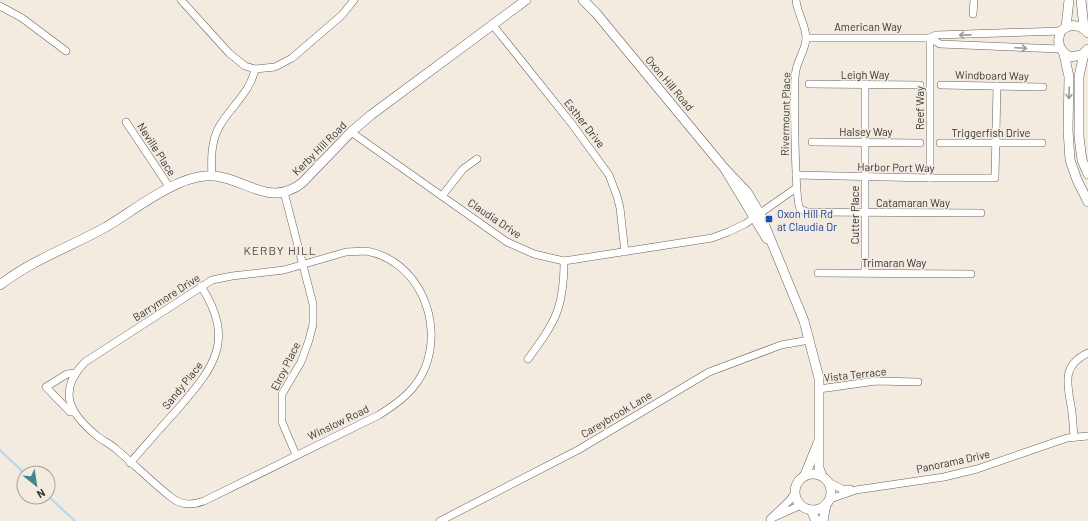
<svg xmlns="http://www.w3.org/2000/svg" width="1088" height="521" viewBox="0 0 1088 521" font-family="Barlow,sans-serif">
	<style>
		.lines { fill: none; stroke-linecap: round; stroke-linejoin: round }
		.stream { stroke: #b0d7ef; stroke-width: 2 }
		.street-casing { stroke: #696158; stroke-width: 8 }
		.secondary-casing { stroke: #696158; stroke-width: 10 }
		.street { stroke: #fff; stroke-width: 7 }
		.secondary { stroke: #fff; stroke-width: 9 }
		.oneway { stroke: #9c9a98 }
		.transit-dot { fill: #1a4fb4; stroke: #f3eae0; stroke-width: 1.5 }
		.labels { text-anchor: middle; dominant-baseline: central; stroke-width: 3; stroke-linejoin: round; paint-order: stroke }
		.street-label { font-size: 11px; fill: #383431; stroke: #f3eae0 }
		.transit-label { font-size: 11px; fill: #164399; stroke: #f3eae0; text-anchor: start }
		.neighbourhood-label { font-size: 12px; letter-spacing: 1px; fill: #564e46; stroke: #f3eae0 }
	</style>
	<rect width="100%" height="100%" fill="#f3eae0"/>
	<g class="lines">
		<!-- stream -->
		<g class="stream">
			<polyline points="0,450 24,473"/>
			<polyline points="48,496 75,521"/>
		</g>
		<!-- street casing -->
		<g class="street-casing">
			<g id="street">
				<polyline points="181,0 229,53 245,66 255,69 275,67 292,58 342,15 354,0"/>
				<path d="M796,0C797,13 806,25 806,38C806,49 798,59 796,70C793,82 795,201 800,209L807,212L981,213"/>
				<polyline points="0,6 22,18 66,51"/>
				<polyline points="973,14 974,0"/>
				<polyline points="492,24 572,124 609,175 617,196 620,208 625,252"/>
				<polyline points="806,38 930,38 936,35 1061,31"/>
				<polyline points="930,38 940,44 1060,49"/>
				<polyline points="809,84 920,85"/>
				<polyline points="865,85 865,273"/>
				<polyline points="941,85 1043,87"/>
				<polyline points="126,122 170,188"/>
				<polyline points="351,132 507,242 534,254 564,261 712,238 728,232 745,224 796,188"/>
				<polyline points="812,142 920,143"/>
				<polyline points="940,143 1042,143"/>
				<polyline points="796,175 930,178 995,178 997,86"/>
				<path d="M212,176C211,159 211,142 219,127C231,106 250,93 255,69"/>
				<polyline points="930,178 930,38"/>
				<polyline points="284,192 313,304 313,324 309,340 301,362 282,394 282,422 296,455"/>
				<polyline points="442,196 463,169 477,159"/>
				<path d="M366,251C418,260 444,321 425,368C416,390 398,403 379,415L204,501C193,505 182,506 172,498C153,483 135,465 117,450C111,444 103,441 97,436C69,413 57,391 85,362L212,280L232,276L284,270L346,252Z"/>
				<polyline points="818,273 971,274"/>
				<path d="M528,359C555,322 564,309 564,261"/>
				<polyline points="819,389 876,381 918,382"/>
				<polyline points="73,412 70,412 46,387 67,374 75,373"/>
				<path d="M1074,437C1073,427 1073,416 1071,406C1067,383 1062,365 1088,353"/>
				<path d="M130,463C146,445 161,427 177,410C214,367 236,341 201,286"/>
				<polyline points="828,482 842,489 850,489"/>
				<polyline points="795,493 789,501 770,519 801,505"/>
				<polyline points="830,499 856,490 944,477 977,469 1067,438 1088,436"/>
				<polyline points="440,521 578,450 709,372 781,345 809,340"/>
			</g>
		</g>
		<!-- secondary casing -->
		<g class="secondary-casing">
			<g id="secondary">
				<polyline points="583,0 596,13 725,169 767,239"/>
				<polyline points="1081,0 1084,28"/>
				<polyline points="1066,27 1069,0"/>
				<path d="M1088,33C1080,24 1070,23 1061,31C1056,42 1059,51 1070,57L1082,55L1088,49"/>
				<polyline points="1064,54 1069,77 1068,130 1070,160 1077,180 1088,202"/>
				<polyline points="1084,54 1079,76 1079,137 1082,160 1088,174"/>
				<polyline points="725,169 747,192 760,214 804,321 819,378 819,468 822,476"/>
				<path d="M0,285C32,260 70,247 106,227C133,211 174,178 205,176C241,173 267,210 302,183L351,132L371,115L526,0"/>
				<circle cx="813" cy="492" r="18"/>
				<polyline points="805,475 818,443"/>
				<polyline points="811,510 816,521"/>
				<polyline points="823,521 826,504"/>
			</g>
		</g>
		<!-- street -->
		<use href="#street" class="street"/>
		<!-- secondary -->
		<use href="#secondary" class="secondary"/>
	</g>
	<!-- one-way arrows -->
	<defs><path id="oneway-shaft" d="M-6 0H5M1.5-3L5.5 0L1.5 3" fill="none" stroke-width="1.6" stroke-linecap="round" stroke-linejoin="round"/></defs>
	<g class="oneway">
		<use href="#oneway-shaft" transform="translate(965 35) rotate(179)"/>
		<use href="#oneway-shaft" transform="translate(1021 48) rotate(3)"/>
		<use href="#oneway-shaft" transform="translate(1069 93) rotate(92)"/>
	</g>
	<!-- markers -->
	<rect class="transit-dot" x="765" y="215" width="8" height="8" rx="2"/>
	<g class="labels">
		<!-- street labels -->
		<g class="street-label">
			<text x="868" y="26">American Way</text>
			<text x="865" y="74">Leigh Way</text>
			<text transform="translate(992 75) rotate(1)">Windboard Way</text>
			<text transform="translate(670 83) rotate(50)">Oxon Hill Road</text>
			<text transform="translate(919 108) rotate(-90)">Reef Way</text>
			<text transform="translate(785 114) rotate(-89)">Rivermount Place</text>
			<text transform="translate(585 123) rotate(52)">Esther Drive</text>
			<text x="866" y="131">Halsey Way</text>
			<text x="991" y="132">Triggerfish Drive</text>
			<text transform="translate(319 148) rotate(-45)">Kerby Hill Road</text>
			<text transform="translate(157 149) rotate(57)">Neville Place</text>
			<text transform="translate(896 167) rotate(1)">Harbor Port Way</text>
			<text x="913" y="202">Catamaran Way</text>
			<text transform="translate(854 215) rotate(-90)">Cutter Place</text>
			<text transform="translate(495 218) rotate(34)">Claudia Drive</text>
			<text x="894" y="262">Trimaran Way</text>
			<text transform="translate(166 297) rotate(-33)">Barrymore Drive</text>
			<text transform="translate(285 366) rotate(-64)">Elroy Place</text>
			<text transform="translate(855 374) rotate(-6)">Vista Terrace</text>
			<text transform="translate(182 385) rotate(-51)">Sandy Place</text>
			<text transform="translate(616 414) rotate(-31)">Careybrook Lane</text>
			<text transform="translate(338 422) rotate(-26)">Winslow Road</text>
			<text transform="translate(953 461) rotate(-12)">Panorama Drive</text>
		</g>
		<!-- transit labels -->
		<g class="transit-label">
			<text x="777" y="213">Oxon Hill Rd<tspan x="777" dy="13">at Claudia Dr</tspan></text>
		</g>
		<!-- neighbourhood labels -->
		<g class="neighbourhood-label">
			<text x="280" y="250">KERBY HILL</text>
		</g>
	</g>
	<!-- north arrow -->
	<g transform="translate(36 485) rotate(150)"><circle r="19" fill="#f3eae0" stroke="#a8a19a"/>
	<path d="M0-3L7 15L0 10L-7 15Z" fill="#408692"/>
	<text y="-6" font-size="11" font-weight="bold" text-anchor="middle" fill="#383431">N</text>
	</g>
</svg>
